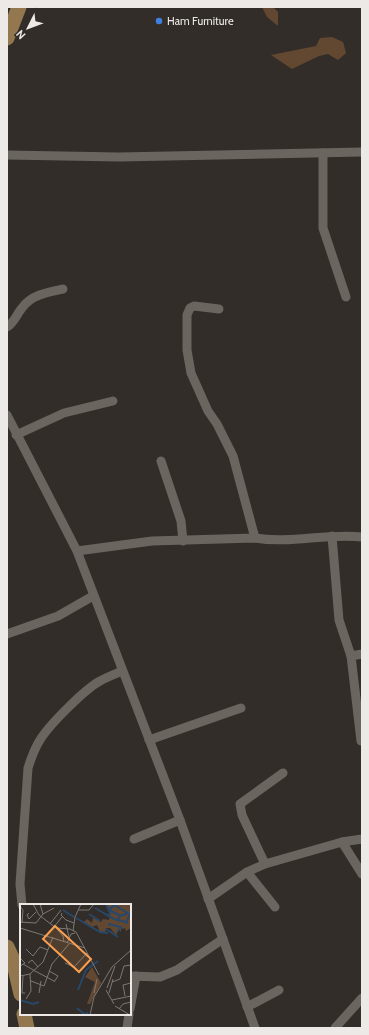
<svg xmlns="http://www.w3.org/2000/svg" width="369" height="1035" viewBox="0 0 369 1035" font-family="Cabin,sans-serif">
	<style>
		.green { fill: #634831 }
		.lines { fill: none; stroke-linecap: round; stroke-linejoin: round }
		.street { stroke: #6b6560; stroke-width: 9 }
		.primary { stroke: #92774f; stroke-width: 15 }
		.shop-dot { fill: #3f7fe0; stroke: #322d29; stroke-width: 1.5 }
		.labels { text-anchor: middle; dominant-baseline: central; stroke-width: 3; stroke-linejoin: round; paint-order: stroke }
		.poi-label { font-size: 11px; fill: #ece9e6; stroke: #322d29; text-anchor: start }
		.inset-river { fill: none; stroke: #27486b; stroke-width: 2 }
		.inset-road { fill: none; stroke: #7c7875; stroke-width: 1 }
		.view { fill: #fa9f50; fill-opacity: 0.15; stroke: #fa9f50; stroke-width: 2 }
		.inset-edge { fill: none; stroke: #ece9e6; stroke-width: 2 }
	</style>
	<rect width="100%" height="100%" fill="#322d29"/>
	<!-- green -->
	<g class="green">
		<polygon points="262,7 273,7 278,12 278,26 267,17"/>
		<polygon points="332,37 343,42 346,53 338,60 328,54 319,56 292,69 271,55 316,46 320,38"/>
	</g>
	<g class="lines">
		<!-- street -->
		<g class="street">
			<polyline points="323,153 323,228 346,297"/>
			<polyline points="7,155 119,157 362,152"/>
			<polyline points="219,309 194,306 190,308 187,315 187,350 191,373 208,411 217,424 233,456 255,538"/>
			<path d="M7,327C15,322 16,315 22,308C31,295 48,292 63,289"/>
			<polyline points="7,415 77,551 180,820 255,1028"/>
			<polyline points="16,435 64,413 113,401"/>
			<polyline points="161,461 181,521 183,541"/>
			<polyline points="332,536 339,620 351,656 361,741"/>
			<path d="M77,551L152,541L255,538C290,544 326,533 362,537"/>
			<polyline points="7,634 58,616 93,596"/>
			<polyline points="351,656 362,654"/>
			<polyline points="149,740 241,708"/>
			<polyline points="134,839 180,820"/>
			<polyline points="342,842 362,874"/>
			<polyline points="265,864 242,815 240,804 283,773"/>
			<polyline points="247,872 275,907"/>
			<polyline points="208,899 247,872 265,864 342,842 362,839"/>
			<path d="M22,905L20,884L28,768C31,759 34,749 40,740C49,725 85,689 100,681C107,677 115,674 122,671"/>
			<polyline points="130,976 160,977 177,970 223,939"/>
			<polyline points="247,1007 279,990"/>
			<polyline points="130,1009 136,976"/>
			<polyline points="127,1028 129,1014"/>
			<polyline points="335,1028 362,998"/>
		</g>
		<!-- primary -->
		<g class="primary">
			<polyline points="7,38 19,7"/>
			<polyline points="7,947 13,960 21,994"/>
			<polyline points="24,1014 27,1028"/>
		</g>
	</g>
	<!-- markers -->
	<circle class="shop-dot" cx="159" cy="21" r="4"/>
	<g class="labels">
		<!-- poi labels -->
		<g class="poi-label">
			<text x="167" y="21">Ham Furniture</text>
		</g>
	</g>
	<!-- overview -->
	<g transform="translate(20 904)">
		<rect width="111" height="111" fill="#322d29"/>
		<path d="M86,0H111V4L108,2L111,4V24L106,27L105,24L101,25V28L99,25L96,31L90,24H86L85,29L80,28L77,21L72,23L63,19L67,15L72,19L73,14L81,18L83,15L89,16L91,7ZM72,63L81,79L70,100H67L75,78L65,73Z" fill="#634831"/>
		<path class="inset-river" d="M86,0L90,9L88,12M94,1L89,6L101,12M94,1L108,9M75,4L94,15L106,18M43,6L54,13M69,10L80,17M56,14L80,28L88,29M97,17L100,12L108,9M88,20L101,23L97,28M106,20L111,6M86,25L98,33M58,86L66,66L78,57M0,96L13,100L19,98M57,104L64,110L68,109"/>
		<path class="inset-road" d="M13,0L19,11L36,24L50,25L56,28L79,71M0,2L3,6L2,19M59,6H69L74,0M9,9L7,11L9,15L16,8M42,9L41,11L46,16L54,19M23,10L34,4M0,18L16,19L23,10L20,0M30,20L41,6M46,20L49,33M34,23L42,13M0,24L65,44M37,25L43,32L44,38M53,27L55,13L61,0M47,39L51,30L55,29M6,45L13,52L20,43L28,46M0,54L5,59L0,62M8,59L12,56L18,63M45,59L54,63L67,49M3,60L15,67M15,67L34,77M29,67L38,72L34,78M0,72L10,70L23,58L33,33M3,72L2,89H5M11,77L24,82L32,60L49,40M92,78L100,75L104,62L111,61M87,84L95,62M86,86L94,100M19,89L21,77M74,89L77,75M89,89L93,75M105,92L103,81L111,79M6,95L11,87L10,70M92,96L111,92M95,102L110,111M99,105L103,100L111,98M70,111L74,93L92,63L111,46"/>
		<path class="view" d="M35,22L71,55L59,68L23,35Z"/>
		<rect width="111" height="111" class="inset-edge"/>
	</g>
	<!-- border -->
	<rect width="369" height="1035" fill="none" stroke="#ece9e6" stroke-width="16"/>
	<!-- north arrow -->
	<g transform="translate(28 28) rotate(228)" stroke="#322d29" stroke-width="3" paint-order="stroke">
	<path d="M0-3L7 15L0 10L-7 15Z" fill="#ece9e6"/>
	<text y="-6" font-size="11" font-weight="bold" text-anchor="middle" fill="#ece9e6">N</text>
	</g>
</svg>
